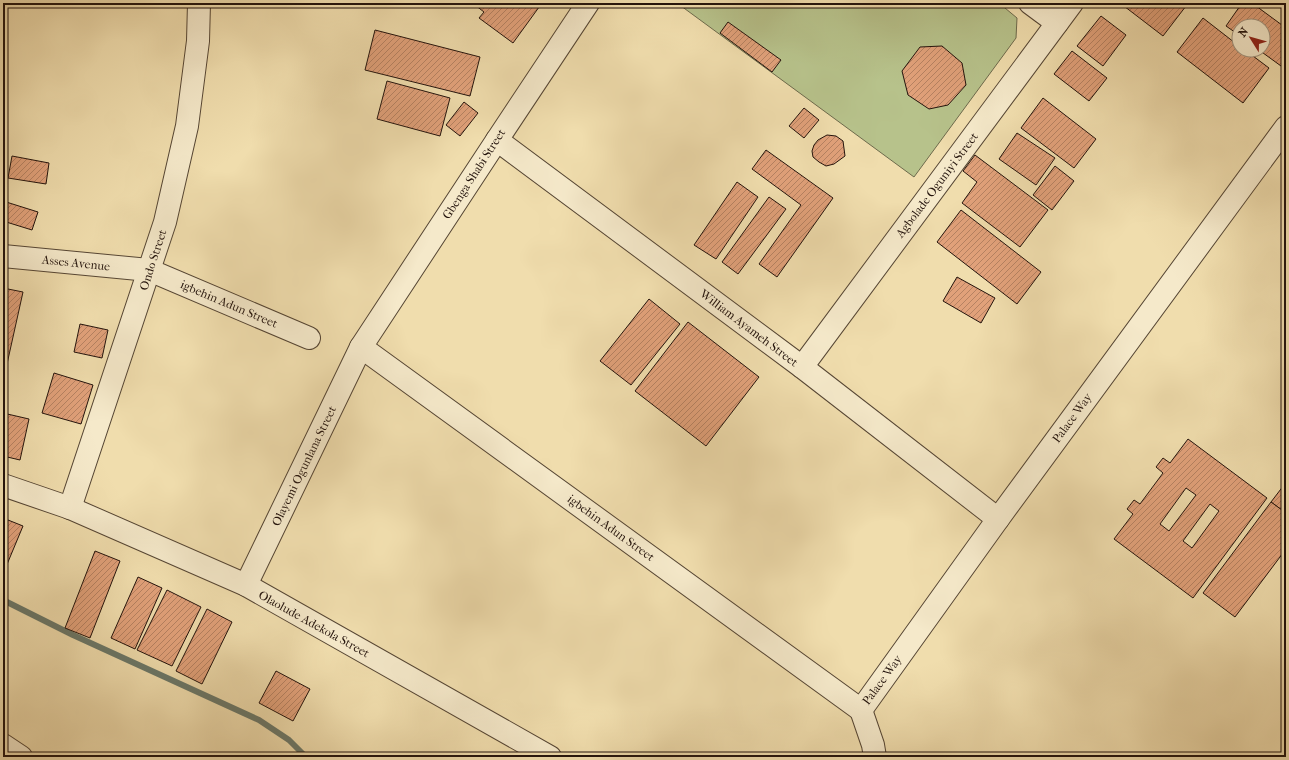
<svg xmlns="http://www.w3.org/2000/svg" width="1289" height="760" viewBox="0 0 1289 760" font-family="'IM FELL French Canon',serif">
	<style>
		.green { fill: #b7c28b; stroke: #6d6a4c }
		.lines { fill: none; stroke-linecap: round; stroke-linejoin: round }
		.stream { stroke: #6b7869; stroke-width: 6 }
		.building { fill: url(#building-hatch); stroke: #23130c; fill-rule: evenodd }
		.minor-casing { stroke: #564634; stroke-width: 24 }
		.minor { stroke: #f5e9ca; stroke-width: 22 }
		.labels { text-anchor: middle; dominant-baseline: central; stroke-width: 4; stroke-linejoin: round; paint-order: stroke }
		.street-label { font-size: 12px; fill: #23130c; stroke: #f5e9ca }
	</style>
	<defs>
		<pattern id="building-hatch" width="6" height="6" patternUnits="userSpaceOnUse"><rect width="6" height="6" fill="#e1a17a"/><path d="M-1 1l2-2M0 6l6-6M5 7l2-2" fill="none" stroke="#b68262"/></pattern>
	</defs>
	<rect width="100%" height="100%" fill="#f0ddad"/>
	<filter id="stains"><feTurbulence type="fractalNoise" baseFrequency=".005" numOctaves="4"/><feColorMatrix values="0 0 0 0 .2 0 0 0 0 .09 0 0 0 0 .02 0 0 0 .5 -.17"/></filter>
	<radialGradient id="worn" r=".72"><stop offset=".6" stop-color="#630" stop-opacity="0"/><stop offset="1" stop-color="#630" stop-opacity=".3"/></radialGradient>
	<!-- green -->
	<polygon class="green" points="677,3 999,3 1017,18 1016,38 914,177"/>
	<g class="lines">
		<!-- stream -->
		<polyline class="stream" points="3,600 73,635 259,720 289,740 306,757"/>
	</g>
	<!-- building -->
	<g class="building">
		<polygon points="476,3 542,3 513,43 479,18 484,12 475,5"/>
		<polygon points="1120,3 1182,3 1186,6 1163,36"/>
		<polygon points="1242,3 1252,3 1286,28 1286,59 1281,66 1259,50 1263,50 1263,26 1239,26 1239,35 1226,26"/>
		<polygon points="1275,3 1286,3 1286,12"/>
		<polygon points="1101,16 1126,35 1103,66 1077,46"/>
		<polygon points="1203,18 1239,46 1239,50 1245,50 1269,68 1243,103 1177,52"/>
		<polygon points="728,22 781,60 772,72 720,33"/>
		<polygon points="375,30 480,57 470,96 365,70"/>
		<polygon points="942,46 962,63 966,85 948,105 929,109 908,95 902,71 920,47"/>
		<polygon points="1072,51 1107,78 1089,101 1054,74"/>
		<polygon points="387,81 450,98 440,136 377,119"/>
		<polygon points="1043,98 1096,139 1074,168 1021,128"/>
		<polygon points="464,102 478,113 460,136 446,125"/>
		<polygon points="804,108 819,120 804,138 789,126"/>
		<polygon points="1017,133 1055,158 1036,185 999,159"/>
		<polygon points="827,135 836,136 843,141 845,156 834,164 826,166 819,162 813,157 812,151 814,145 818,140"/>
		<polygon points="766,150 833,198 777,277 759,264 801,205 752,169"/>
		<polygon points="975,155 1048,210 1020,247 962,203 977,182 963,171"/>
		<polygon points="12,156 49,163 46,184 8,178"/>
		<polygon points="1055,166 1074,181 1052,210 1033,195"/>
		<polygon points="737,182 758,197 716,259 694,245"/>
		<polygon points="769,197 786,209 738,274 722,262"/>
		<polygon points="3,201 38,212 32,230 3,221"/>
		<polygon points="961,210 1041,272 1017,304 937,242"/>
		<polygon points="957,277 995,298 981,323 943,301"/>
		<polygon points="3,288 23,292 7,364 3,363"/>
		<polygon points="649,299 680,324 631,385 600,361"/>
		<polygon points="688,322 759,377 706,446 635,391"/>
		<polygon points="80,324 108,330 102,358 74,352"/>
		<polygon points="54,373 93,385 81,424 42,413"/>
		<polygon points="3,413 29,419 20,460 3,456"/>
		<path d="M1188,439L1267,498L1193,598L1114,539L1133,514L1127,509L1134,500L1140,504L1163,473L1156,467L1163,458L1170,463ZM1186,488L1196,495L1169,531L1160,524ZM1210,504L1219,511L1192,548L1183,541Z"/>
		<polygon points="1284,485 1286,486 1286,513 1271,502"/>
		<polygon points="1271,502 1286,513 1286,549 1235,617 1203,593"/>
		<polygon points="3,518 23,526 3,574"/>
		<polygon points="95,551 120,561 90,638 65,628"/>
		<polygon points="138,577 162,588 135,649 111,638"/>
		<polygon points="167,590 201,607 172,666 137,650"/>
		<polygon points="207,609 232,622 202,684 176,671"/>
		<polygon points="276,671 310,689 293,721 259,703"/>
	</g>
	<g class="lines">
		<!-- minor casing -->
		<g class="minor-casing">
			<g id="minor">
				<polyline points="1030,3 1057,23"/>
				<polyline points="497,140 802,367 998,519"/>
				<polyline points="3,256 149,270 309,338"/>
				<polyline points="361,347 861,710"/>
				<polyline points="802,367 1072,3"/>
				<polyline points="3,485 70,508 246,585 550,757"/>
				<polyline points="70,508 165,222 187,126 198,41 199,3"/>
				<polyline points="246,585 361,347 497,140 588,3"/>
				<polyline points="861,710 998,519 1286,127"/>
				<polyline points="861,710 873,745 875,757"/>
				<polyline points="3,745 21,757"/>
			</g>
		</g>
		<!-- minor -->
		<use href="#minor" class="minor"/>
	</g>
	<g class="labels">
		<!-- street labels -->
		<g class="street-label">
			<text transform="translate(474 174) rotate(-57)">Gbenga Shabi Street</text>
			<text transform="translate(937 185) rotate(-53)">Agbolade Oguniyi Street</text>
			<text transform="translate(153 260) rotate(-72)">Ondo Street</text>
			<text transform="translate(76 263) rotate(6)">Asses Avenue</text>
			<text transform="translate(229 304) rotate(23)">igbehin Adun Street</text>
			<text transform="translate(749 328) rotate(37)">William Ayameh Street</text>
			<text transform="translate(1072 418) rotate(-54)">Palace Way</text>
			<text transform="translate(304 466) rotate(-64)">Olayemi Ogunlana Street</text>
			<text transform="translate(611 528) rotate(36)">igbehin Adun Street</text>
			<text transform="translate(314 624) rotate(29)">Olaolude Adekola Street</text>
			<text transform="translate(882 680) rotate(-54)">Palace Way</text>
		</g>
	</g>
	<!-- margin -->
	<rect width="1289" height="760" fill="none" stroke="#f0ddad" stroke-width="16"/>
	<rect x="4" y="4" width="1281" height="752" fill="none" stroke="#23130c" stroke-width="2"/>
	<rect x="8" y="8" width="1273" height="744" fill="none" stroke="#23130c"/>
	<!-- north arrow -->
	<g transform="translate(1251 38) rotate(307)"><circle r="19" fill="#f5e9ca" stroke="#a1937e"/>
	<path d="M0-3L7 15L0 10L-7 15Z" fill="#8f2418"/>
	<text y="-6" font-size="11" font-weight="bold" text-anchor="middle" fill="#23130c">N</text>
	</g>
	<rect width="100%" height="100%" filter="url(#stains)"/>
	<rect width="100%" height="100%" fill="url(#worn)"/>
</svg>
